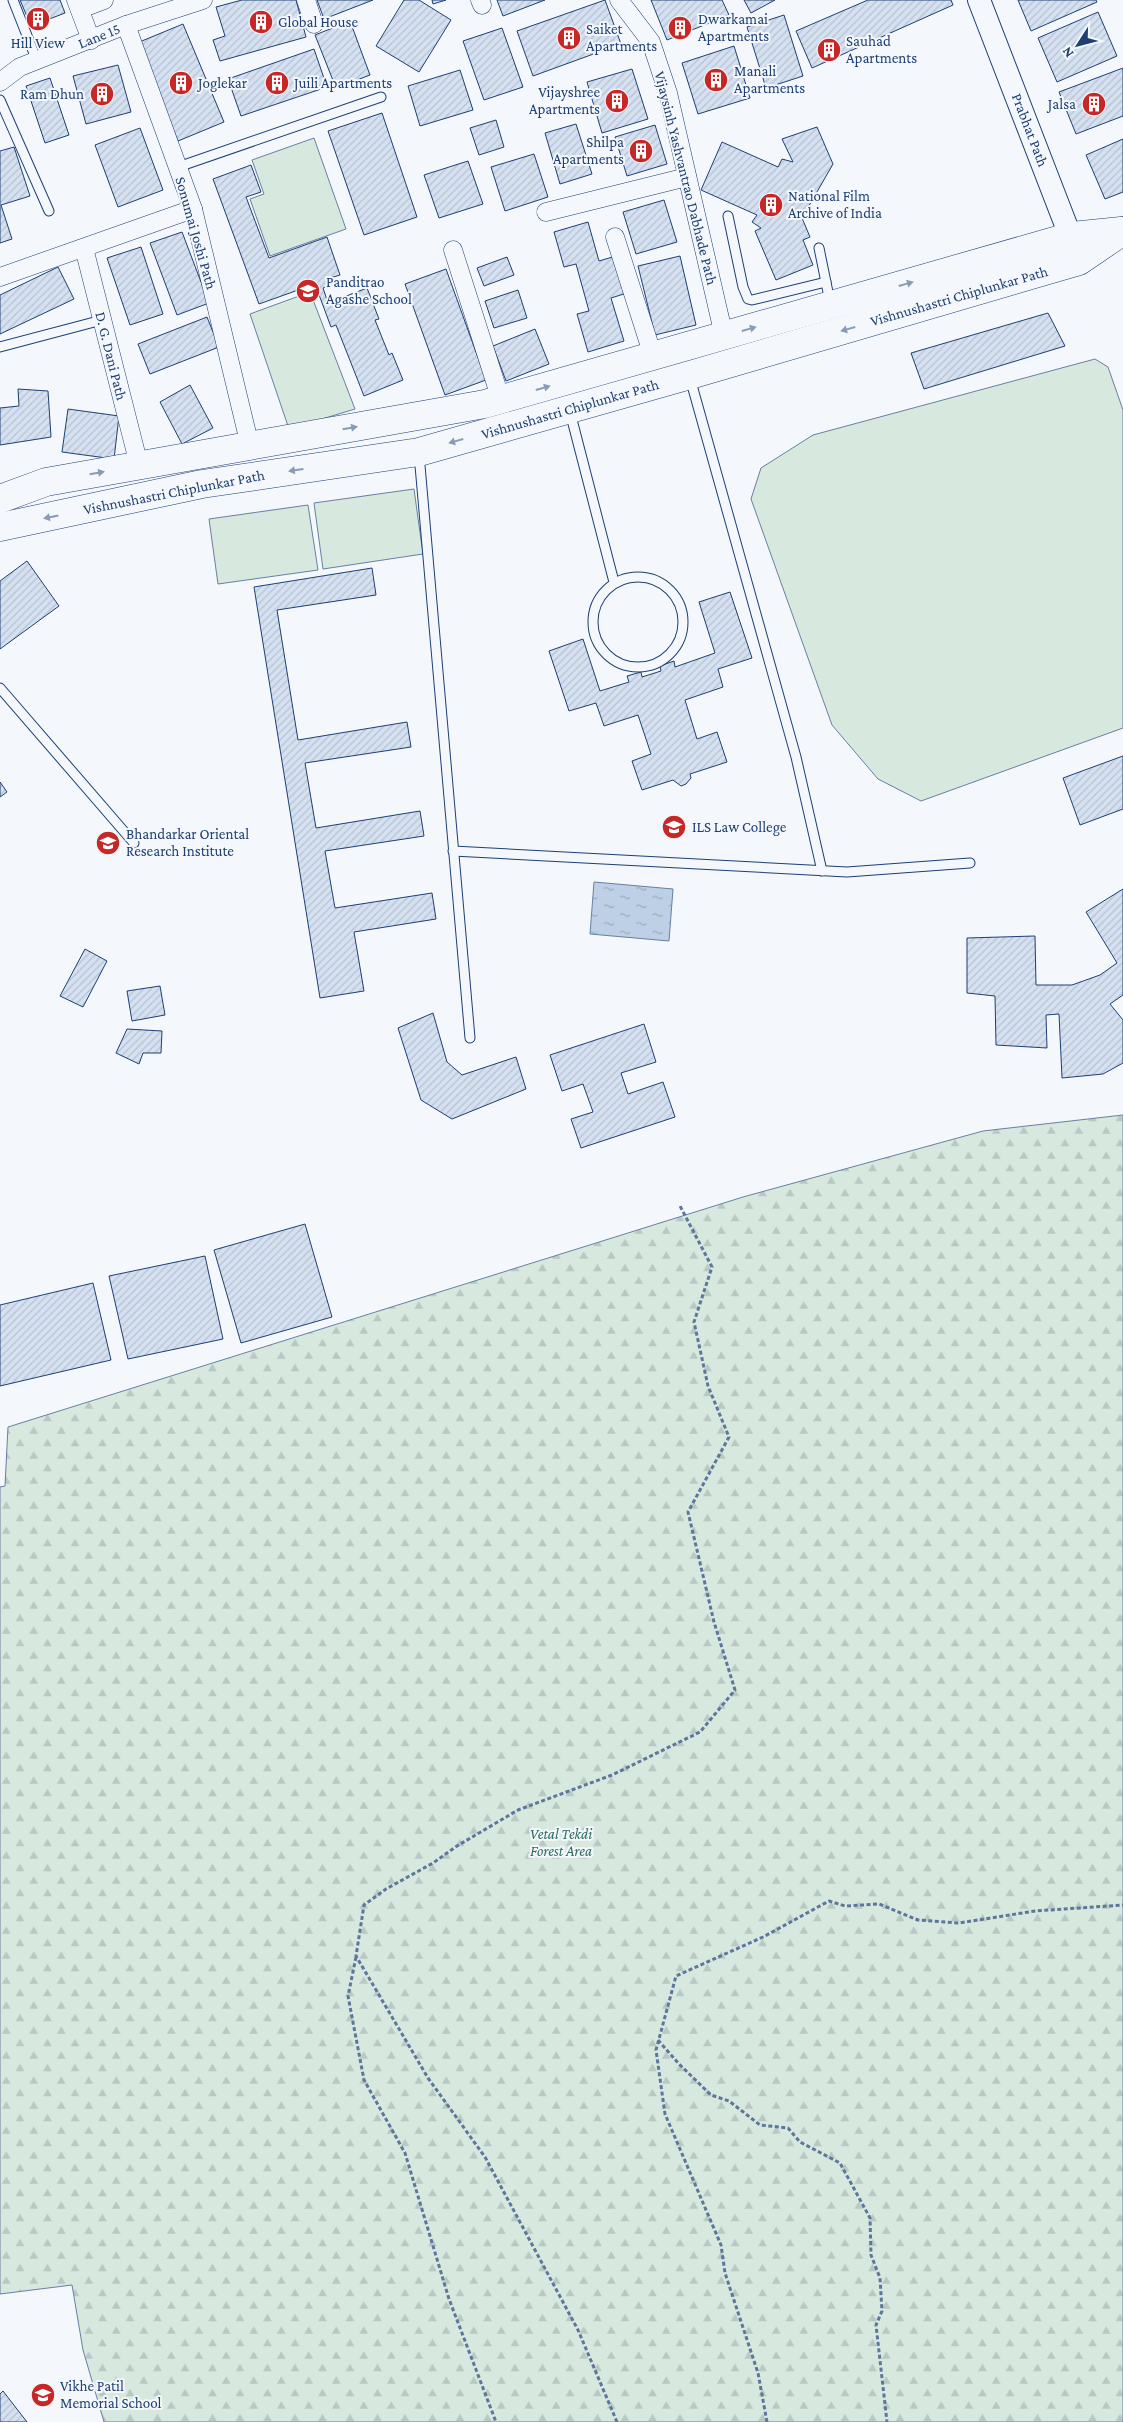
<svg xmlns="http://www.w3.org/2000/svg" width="1123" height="2422" viewBox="0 0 1123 2422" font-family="'Crimson Pro',serif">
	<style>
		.forest { fill: url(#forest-firs); stroke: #687fa3 }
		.pitch { fill: #d7e8df; stroke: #687fa3 }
		.water { fill: url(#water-ripples); stroke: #687fa3 }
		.building { fill: url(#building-hatch); stroke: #1d3f73 }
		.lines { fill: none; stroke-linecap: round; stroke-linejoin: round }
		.service-casing { stroke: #1d3f73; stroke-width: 11 }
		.minor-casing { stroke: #1d3f73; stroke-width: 19 }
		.tertiary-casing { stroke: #1d3f73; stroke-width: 24 }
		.primary-casing { stroke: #1d3f73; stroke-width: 29 }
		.path { stroke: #5e769c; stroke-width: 3; stroke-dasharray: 4 2.5; stroke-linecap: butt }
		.service { stroke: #f4f7fb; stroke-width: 9 }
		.minor { stroke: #f4f7fb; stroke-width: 18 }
		.tertiary { stroke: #f4f7fb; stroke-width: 22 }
		.primary { stroke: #f4f7fb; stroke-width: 28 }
		.oneway { fill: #889bb7 }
		.labels { text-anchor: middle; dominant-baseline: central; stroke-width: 4; stroke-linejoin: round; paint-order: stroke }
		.poi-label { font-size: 15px; fill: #1d3f73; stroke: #f4f7fb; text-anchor: start }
		.street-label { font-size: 15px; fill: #1d3f73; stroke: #f4f7fb }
		.park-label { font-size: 15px; font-style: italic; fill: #2c6c60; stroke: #f4f7fb }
	</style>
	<defs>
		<pattern id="forest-firs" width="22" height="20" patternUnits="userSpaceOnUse" patternTransform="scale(1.25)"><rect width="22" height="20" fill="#d7e8df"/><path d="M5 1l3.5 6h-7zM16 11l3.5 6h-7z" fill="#b8c8c3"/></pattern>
		<pattern id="water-ripples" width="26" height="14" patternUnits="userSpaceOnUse" patternTransform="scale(1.25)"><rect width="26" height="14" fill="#bed0e5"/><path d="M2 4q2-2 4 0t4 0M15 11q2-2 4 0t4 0" fill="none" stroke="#9aaabe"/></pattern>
		<pattern id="building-hatch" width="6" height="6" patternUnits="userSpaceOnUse" patternTransform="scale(1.25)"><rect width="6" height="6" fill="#d5e0f0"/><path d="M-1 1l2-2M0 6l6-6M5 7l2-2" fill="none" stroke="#b6c1d1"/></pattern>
	</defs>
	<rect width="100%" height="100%" fill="#f4f7fb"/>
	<!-- forest -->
	<polygon class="forest" points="1123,1115 1123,2422 104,2422 83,2350 72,2285 0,2294 0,1487 5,1486 8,1427 743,1197 983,1131"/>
	<!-- pitch -->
	<g class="pitch">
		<polygon points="314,138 346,229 270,256 250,199 264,194 252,160"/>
		<polygon points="310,292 355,409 289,429 250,314"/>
		<polygon points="1095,359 1108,367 1123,410 1123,728 921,801 878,779 832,725 751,499 761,468 813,435"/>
		<polygon points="414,489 423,554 323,569 314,503"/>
		<polygon points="308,505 318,570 218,584 209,519"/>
	</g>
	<!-- water -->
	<polygon class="water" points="594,882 673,889 669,941 590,934"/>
	<!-- building -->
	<g class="building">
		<polygon points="20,0 60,0 65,13 31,26"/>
		<polygon points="242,0 296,0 306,37 220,61 213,40 225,36 216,7"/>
		<polygon points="317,0 373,0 324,19"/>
		<polygon points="404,0 419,0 451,20 419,72 376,46"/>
		<polygon points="432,0 446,0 433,4"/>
		<polygon points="497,0 545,0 503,16"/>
		<polygon points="605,0 621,44 533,76 517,31"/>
		<polygon points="651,0 722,0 729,15 667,40"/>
		<polygon points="744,0 775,0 751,13"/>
		<polygon points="868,0 951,0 953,5 812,68 796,31"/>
		<polygon points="1018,0 1096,0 1097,2 1031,31"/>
		<polygon points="1098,12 1117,56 1057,82 1038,38"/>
		<polygon points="784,15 803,76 766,88 747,27"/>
		<polygon points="350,21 370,75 336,88 315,35"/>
		<polygon points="183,24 224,122 178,141 137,43"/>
		<polygon points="502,28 523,87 484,100 463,41"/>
		<polygon points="734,46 750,98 698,114 682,63"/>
		<polygon points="314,49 327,87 241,116 228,79"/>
		<polygon points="118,65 131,112 86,124 73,76"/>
		<polygon points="1123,68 1123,116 1076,134 1059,92"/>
		<polygon points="632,69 648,119 602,133 587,82"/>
		<polygon points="460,70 473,110 420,126 408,86"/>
		<polygon points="50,78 69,135 45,143 26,86"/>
		<polygon points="382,113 417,217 364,235 328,131"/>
		<polygon points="496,120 504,147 479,155 470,128"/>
		<polygon points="576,124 592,174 560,184 545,133"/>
		<polygon points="655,125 667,164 627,176 615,137"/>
		<polygon points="817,127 833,164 802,218 810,237 803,240 813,265 776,280 755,231 761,228 752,222 757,215 701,190 722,142 778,167 782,159 793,162 782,139"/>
		<polygon points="140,128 163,190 118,207 95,145"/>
		<polygon points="1123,139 1123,192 1105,199 1086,155"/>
		<polygon points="14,147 30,196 1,205 12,239 0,243 0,151"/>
		<polygon points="534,154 548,197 505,211 491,167"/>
		<polygon points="468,161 483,204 439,218 424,175"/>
		<polygon points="251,165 261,192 246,197 269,258 327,237 340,275 330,278 332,284 323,288 328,303 367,288 379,319 375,320 389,355 392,353 403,380 364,396 336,325 331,327 315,284 259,304 213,179"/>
		<polygon points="664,200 677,242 636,254 623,212"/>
		<polygon points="588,222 599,261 616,256 627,293 611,298 624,341 588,352 577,314 589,311 576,264 564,267 554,232"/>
		<polygon points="182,232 209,303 177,315 150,243"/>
		<polygon points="141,247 163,314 130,325 107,258"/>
		<polygon points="680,256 696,325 655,335 638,266"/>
		<polygon points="507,257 514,275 484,286 477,268"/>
		<polygon points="58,267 74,299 0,334 0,295"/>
		<polygon points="446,269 486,380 445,395 405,284"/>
		<polygon points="518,290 527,318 494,328 485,301"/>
		<polygon points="1048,313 1065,346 924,389 911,353"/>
		<polygon points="207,317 219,347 150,374 138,344"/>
		<polygon points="535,329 549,364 506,381 493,346"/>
		<polygon points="190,385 213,428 182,444 160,402"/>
		<polygon points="18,389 48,391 51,437 0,445 0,408 19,406"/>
		<polygon points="68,409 119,416 114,459 62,452"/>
		<polygon points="27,561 59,606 0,649 0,581"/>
		<polygon points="372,568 376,595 277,610 298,740 407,722 411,747 305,763 316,828 420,811 424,836 325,851 335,908 432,893 436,919 354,932 364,991 320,998 254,587"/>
		<polygon points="730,592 752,658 718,669 723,687 685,700 697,739 717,732 727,762 690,774 691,778 686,784 681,786 673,780 642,790 632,761 651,754 638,715 604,726 596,703 569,711 549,651 583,639 600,691 629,682 627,676 641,672 642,677 661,671 660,666 674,661 675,667 715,653 699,602"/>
		<polygon points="1123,756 1123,809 1080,825 1063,778"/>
		<polygon points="0,782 7,792 0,797"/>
		<polygon points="1123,889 1123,995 1110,1004 1123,1020 1123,1063 1103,1074 1062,1078 1059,1014 1046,1015 1047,1048 996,1045 995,996 967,993 967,938 1035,936 1036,985 1072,985 1100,975 1117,963 1086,912"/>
		<polygon points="85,949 107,961 83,1007 60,996"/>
		<polygon points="160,986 165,1015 132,1021 127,991"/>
		<polygon points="433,1013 447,1062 462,1075 516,1057 526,1089 452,1119 421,1100 398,1028"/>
		<polygon points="644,1024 656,1062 621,1073 628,1094 663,1082 675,1117 581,1148 571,1119 593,1112 583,1084 562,1091 550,1055"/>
		<polygon points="127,1029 162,1031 161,1053 143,1053 139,1064 116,1053"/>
		<polygon points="305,1224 332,1317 241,1343 214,1250"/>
		<polygon points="205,1256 223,1339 128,1359 109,1276"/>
		<polygon points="93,1283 111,1360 0,1386 0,1305"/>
		<polygon points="3,2391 27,2422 0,2422 0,2394"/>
	</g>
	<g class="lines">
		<!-- service casing -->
		<g class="service-casing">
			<g id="service">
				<polyline points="13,0 37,61"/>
				<polyline points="0,100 49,211"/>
				<polyline points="178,167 381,97"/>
				<polyline points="728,216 743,287 748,299 752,300 826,282"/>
				<polyline points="819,248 830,302"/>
				<polyline points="0,347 102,320"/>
				<polyline points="690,378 796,757 822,871"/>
				<polyline points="570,412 614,582"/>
				<polyline points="419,454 470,1038"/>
				<circle cx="638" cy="622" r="45"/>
				<polyline points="0,688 134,843"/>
				<polyline points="453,851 847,872 970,863"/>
			</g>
		</g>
		<!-- minor casing -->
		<g class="minor-casing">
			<g id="minor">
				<polyline points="76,0 91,40"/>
				<polyline points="306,0 314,24"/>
				<polyline points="480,0 482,5"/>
				<polyline points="619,0 651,42 668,93 724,336"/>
				<polyline points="80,9 104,0"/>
				<polyline points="126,25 193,209 250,446"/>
				<polyline points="0,82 20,67 126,25 203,0"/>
				<polyline points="546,212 687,177"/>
				<polyline points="615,237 653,356"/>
				<polyline points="84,248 139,465"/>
				<polyline points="453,250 501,400"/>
				<polyline points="0,277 193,209"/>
			</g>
		</g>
		<!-- tertiary casing -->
		<g class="tertiary-casing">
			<polyline id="tertiary" points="979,0 1076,251"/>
		</g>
		<!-- primary casing -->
		<g class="primary-casing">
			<g id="primary">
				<polyline points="0,499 46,482 485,404 1072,236 1121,231"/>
				<polyline points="0,527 202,484 419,452 690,375 1079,261 1123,231"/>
			</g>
		</g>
		<!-- path -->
		<g class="path">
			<polyline points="356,1957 348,1996 364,2080 405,2153 449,2299 496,2422"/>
			<polyline points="658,2040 679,2064 711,2095 729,2101 760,2125 788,2128 800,2142 840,2163 870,2218 871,2255 880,2278 882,2311 876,2325 887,2422"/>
			<polyline points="617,2422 578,2330 485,2157 428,2078 356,1956 364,1905 386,1889 433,1863 457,1846 518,1810 612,1775 700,1732 735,1690 714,1622 688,1512 729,1437 708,1386 694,1322 712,1267 679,1204"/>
			<polyline points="767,2422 758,2373 725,2273 721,2245 665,2114 656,2050 676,1976 763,1937 829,1901 845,1906 879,1904 918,1920 959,1923 1035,1911 1123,1905"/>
		</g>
		<!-- service -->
		<use href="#service" class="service"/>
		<!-- minor -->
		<use href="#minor" class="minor"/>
		<!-- tertiary -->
		<use href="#tertiary" class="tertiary"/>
		<!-- primary -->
		<use href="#primary" class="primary"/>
	</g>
	<!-- one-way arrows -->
	<defs><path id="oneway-solid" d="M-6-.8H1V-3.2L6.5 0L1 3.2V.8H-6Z" transform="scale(1.25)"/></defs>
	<g class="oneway">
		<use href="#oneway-solid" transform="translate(906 284) rotate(-16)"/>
		<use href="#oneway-solid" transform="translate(749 329) rotate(-16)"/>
		<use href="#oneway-solid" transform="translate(848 329) rotate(164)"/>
		<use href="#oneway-solid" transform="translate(543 388) rotate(-16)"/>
		<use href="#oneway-solid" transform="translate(350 428) rotate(-10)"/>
		<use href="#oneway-solid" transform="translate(456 441) rotate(164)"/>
		<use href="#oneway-solid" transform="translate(296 470) rotate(172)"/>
		<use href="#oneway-solid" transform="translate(97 473) rotate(-10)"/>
		<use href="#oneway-solid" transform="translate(51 517) rotate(169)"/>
	</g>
	<!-- icons -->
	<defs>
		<g id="building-disc" transform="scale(1.25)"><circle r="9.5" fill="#c62828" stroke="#f4f7fb"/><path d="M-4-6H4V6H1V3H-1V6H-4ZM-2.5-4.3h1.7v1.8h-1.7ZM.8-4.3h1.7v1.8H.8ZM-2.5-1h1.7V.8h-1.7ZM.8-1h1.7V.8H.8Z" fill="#fff"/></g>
		<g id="school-disc" transform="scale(1.25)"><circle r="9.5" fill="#c62828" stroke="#f4f7fb"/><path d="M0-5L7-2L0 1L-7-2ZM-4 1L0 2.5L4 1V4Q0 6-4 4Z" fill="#fff"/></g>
		<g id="university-disc" transform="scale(1.25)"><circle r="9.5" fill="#c62828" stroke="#f4f7fb"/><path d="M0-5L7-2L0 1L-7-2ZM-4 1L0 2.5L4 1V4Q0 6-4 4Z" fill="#fff"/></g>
	</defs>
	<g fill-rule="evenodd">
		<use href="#building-disc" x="38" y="19"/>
		<use href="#building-disc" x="261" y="22"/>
		<use href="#building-disc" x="680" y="28"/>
		<use href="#building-disc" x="569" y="38"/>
		<use href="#building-disc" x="829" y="50"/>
		<use href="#building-disc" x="716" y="80"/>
		<use href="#building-disc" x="181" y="83"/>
		<use href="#building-disc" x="277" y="83"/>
		<use href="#building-disc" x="102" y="94"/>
		<use href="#building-disc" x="617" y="101"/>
		<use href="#building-disc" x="1094" y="104"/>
		<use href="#building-disc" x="641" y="151"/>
		<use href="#building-disc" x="771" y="205"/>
		<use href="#school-disc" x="308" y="291"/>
		<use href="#university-disc" x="674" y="827"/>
		<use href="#university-disc" x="108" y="843"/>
		<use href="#school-disc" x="43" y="2395"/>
	</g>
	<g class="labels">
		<!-- poi labels -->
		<g class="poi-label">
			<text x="698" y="19">Dwarkamai<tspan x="698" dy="17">Apartments</tspan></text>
			<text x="278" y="22">Global House</text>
			<text x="586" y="29">Saiket<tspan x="586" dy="17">Apartments</tspan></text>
			<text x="846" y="41">Sauhad<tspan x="846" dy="17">Apartments</tspan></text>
			<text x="38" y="43" text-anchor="middle">Hill View</text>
			<text x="734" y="71">Manali<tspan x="734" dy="17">Apartments</tspan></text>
			<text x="198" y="83">Joglekar</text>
			<text x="294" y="83">Juili Apartments</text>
			<text x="600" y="92" text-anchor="end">Vijayshree<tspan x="600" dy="17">Apartments</tspan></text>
			<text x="84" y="94" text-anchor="end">Ram Dhun</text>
			<text x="1076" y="104" text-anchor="end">Jalsa</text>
			<text x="624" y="142" text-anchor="end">Shilpa<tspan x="624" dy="17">Apartments</tspan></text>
			<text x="788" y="196">National Film<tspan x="788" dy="17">Archive of India</tspan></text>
			<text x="326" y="282">Panditrao<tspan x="326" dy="17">Agashe School</tspan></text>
			<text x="692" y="827">ILS Law College</text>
			<text x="126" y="834">Bhandarkar Oriental<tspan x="126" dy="17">Research Institute</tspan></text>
			<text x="60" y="2386">Vikhe Patil<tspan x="60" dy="17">Memorial School</tspan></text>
		</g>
		<!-- street labels -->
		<g class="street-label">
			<text transform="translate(99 36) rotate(-22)">Lane 15</text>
			<text transform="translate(1030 130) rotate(69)">Prabhat Path</text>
			<text transform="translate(686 178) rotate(76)">Vijaysinh Yashvantrao Dabhade Path</text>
			<text transform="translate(196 233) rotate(74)">Sonumai Joshi Path</text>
			<text transform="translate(959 296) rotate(-16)">Vishnushastri Chiplunkar Path</text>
			<text transform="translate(111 356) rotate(76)">D. G. Dani Path</text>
			<text transform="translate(570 409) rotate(-16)">Vishnushastri Chiplunkar Path</text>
			<text transform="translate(174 492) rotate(-11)">Vishnushastri Chiplunkar Path</text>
		</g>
		<!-- park labels -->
		<g class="park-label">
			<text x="561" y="1834">Vetal Tekdi<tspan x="561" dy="17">Forest Area</tspan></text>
		</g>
	</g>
	<!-- north arrow -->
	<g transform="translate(1078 45) rotate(234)" stroke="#f4f7fb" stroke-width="4" paint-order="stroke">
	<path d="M0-4L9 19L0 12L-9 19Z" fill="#1d3f73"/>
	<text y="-8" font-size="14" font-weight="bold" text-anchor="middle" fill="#1d3f73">N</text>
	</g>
</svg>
